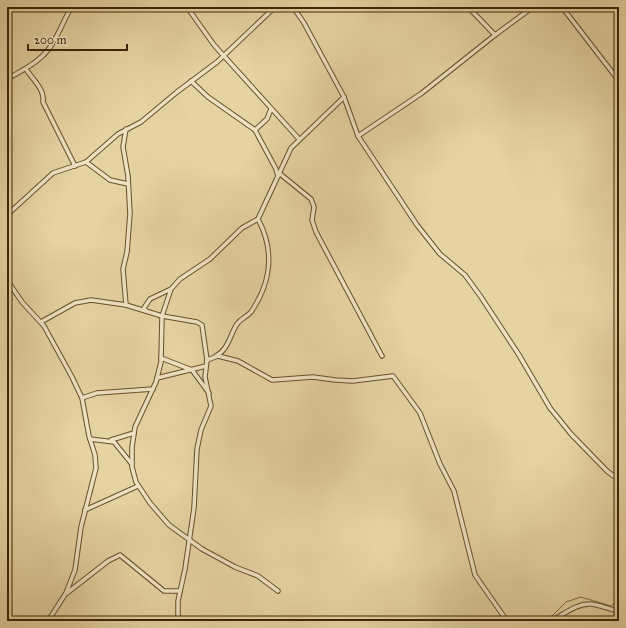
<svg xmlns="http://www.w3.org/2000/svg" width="626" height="628" viewBox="0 0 626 628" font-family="'IM FELL Great Primer',serif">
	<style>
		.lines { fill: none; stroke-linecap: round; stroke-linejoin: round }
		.stream { stroke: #806a45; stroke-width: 1 }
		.minor-casing { stroke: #67502e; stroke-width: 5.5 }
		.minor { stroke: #efe2c3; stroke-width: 3.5 }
	</style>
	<rect width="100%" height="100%" fill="#e6d3a2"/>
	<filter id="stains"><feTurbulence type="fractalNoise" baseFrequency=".005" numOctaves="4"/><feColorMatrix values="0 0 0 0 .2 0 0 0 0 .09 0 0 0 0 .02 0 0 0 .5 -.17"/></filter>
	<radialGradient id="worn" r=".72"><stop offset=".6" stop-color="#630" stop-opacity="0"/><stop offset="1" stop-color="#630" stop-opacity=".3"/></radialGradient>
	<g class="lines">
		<!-- stream -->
		<polyline class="stream" points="533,621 552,616 566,602 581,597 611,606 619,599"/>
		<!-- minor casing -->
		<g class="minor-casing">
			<g id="minor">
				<polyline points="187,7 214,45 299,139"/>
				<polyline points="293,7 304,23 344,97 358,136 417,225 440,254 465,275 481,297 519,355 550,408 571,434 607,471 619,480"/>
				<polyline points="468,7 495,35"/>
				<polyline points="562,7 619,81"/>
				<path d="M26,69C32,79 45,89 43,102L75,166"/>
				<path d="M7,79C27,68 46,59 56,37C62,27 65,17 72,7"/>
				<polyline points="191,81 208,97 255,130"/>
				<polyline points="271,109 267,119 255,130 276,169 278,176"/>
				<polyline points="126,129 123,147 128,176 130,214 127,252 123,269 126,305"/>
				<polyline points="358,136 422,93 495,35 533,7"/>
				<polyline points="86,162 110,180 128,184"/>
				<polyline points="279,173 311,199 314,207 312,220 316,232 382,356"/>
				<polyline points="7,215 53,173 86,162 118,134 141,122 177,92 217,62 275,7"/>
				<polyline points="7,280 22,302 44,326 72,377 82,398 89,436 95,455 96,468 81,527 75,570 66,593 48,621"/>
				<polyline points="146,311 144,308 150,299 171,289"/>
				<polyline points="41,322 75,303 91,300 126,305 162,316 197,322 202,325 207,360 205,377 211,406 201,430 197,449 194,508 185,569 178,601 178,621"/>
				<path d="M216,356C228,350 230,335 237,324C241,318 247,317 251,312C271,283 275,251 258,219"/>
				<polyline points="161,358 192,370 209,393"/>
				<polyline points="207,360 218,356 238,361 272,380 313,377 335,380 353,381 393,376 420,413 440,464 454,491 475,575 507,621"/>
				<polyline points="157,378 206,366"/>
				<polyline points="82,398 97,393 153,389"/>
				<polyline points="90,439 114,442 131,463"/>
				<polyline points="111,440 134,433"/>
				<polyline points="85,510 138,486"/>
				<polyline points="619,526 619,542"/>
				<polyline points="278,591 258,576 235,567 202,549 169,525 150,503 136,482 132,467 132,447 135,427 156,382 161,362 162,316 171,289 180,279 210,259 242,228 258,219 291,148 344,97"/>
				<polyline points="67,593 108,561 120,555 164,591 180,591"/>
				<path d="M551,621C563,615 577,603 591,604C601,605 610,610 619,611"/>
			</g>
		</g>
		<!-- minor -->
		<use href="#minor" class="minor"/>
	</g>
	<!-- margin -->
	<rect width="626" height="628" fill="none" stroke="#e6d3a2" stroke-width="24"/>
	<rect x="8" y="8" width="610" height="612" fill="none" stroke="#3d2508" stroke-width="2"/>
	<rect x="12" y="12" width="602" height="604" fill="none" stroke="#3d2508"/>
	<!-- scale -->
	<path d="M28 44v6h99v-6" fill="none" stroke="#3d2508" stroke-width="2"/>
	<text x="34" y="44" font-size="12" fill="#3d2508" stroke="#efe2c3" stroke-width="3" paint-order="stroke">200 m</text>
	<rect width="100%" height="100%" filter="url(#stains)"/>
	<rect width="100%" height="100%" fill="url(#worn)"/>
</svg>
